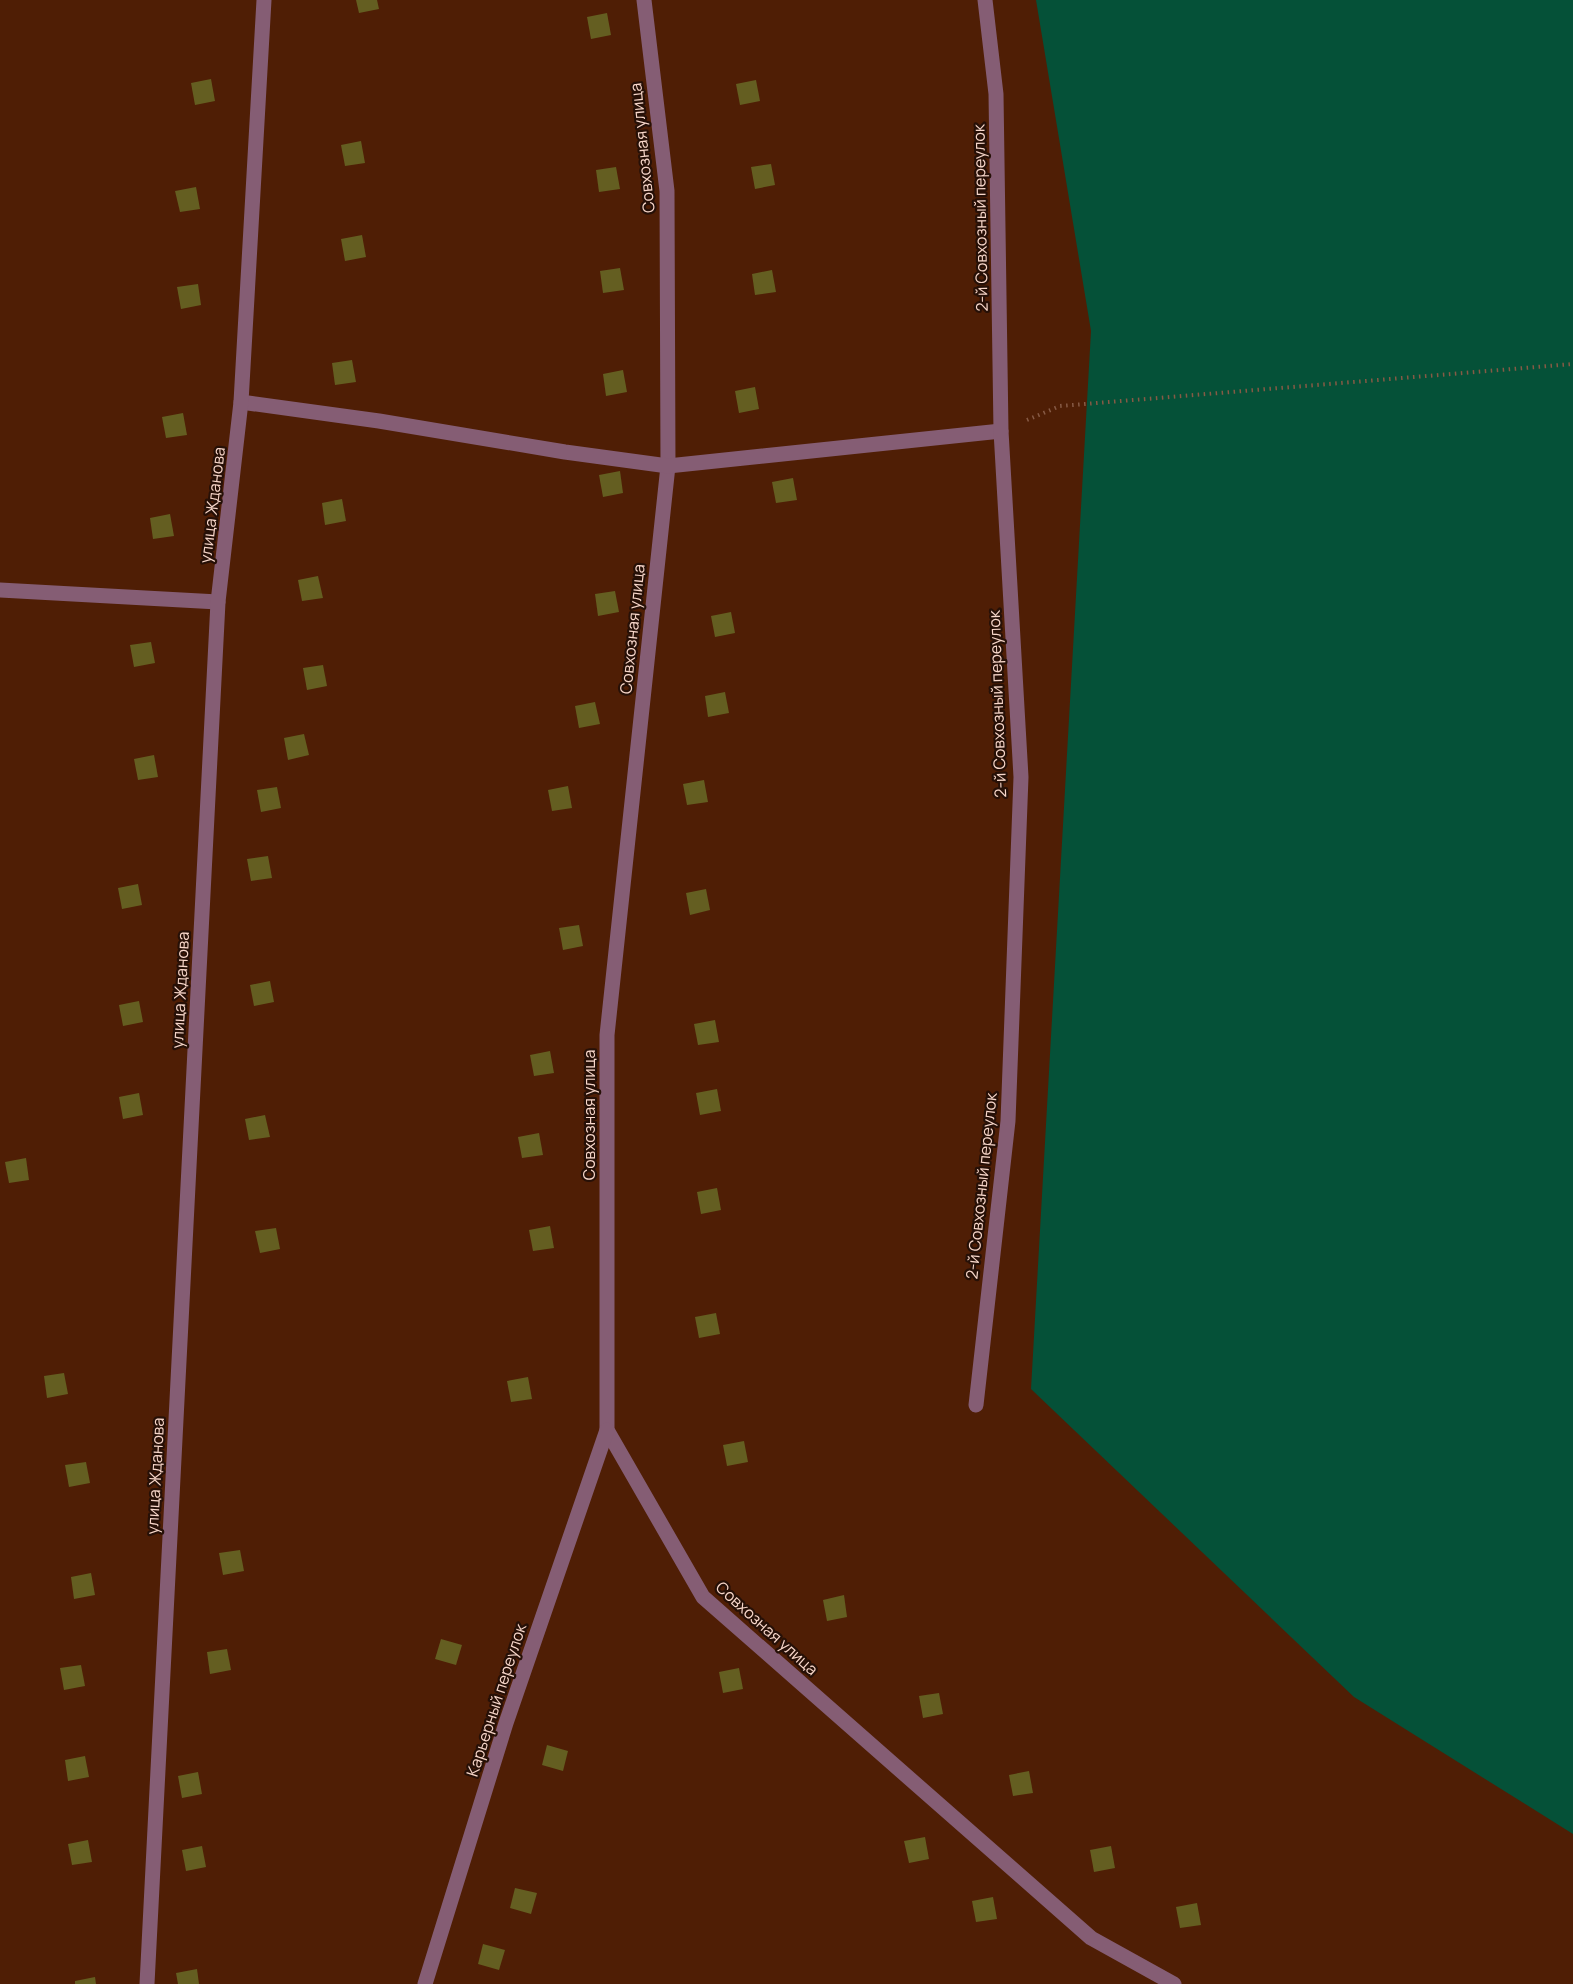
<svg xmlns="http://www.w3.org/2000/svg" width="1573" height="1984" viewBox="0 0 1573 1984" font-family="Manrope,sans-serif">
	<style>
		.green { fill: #055138 }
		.building { fill: #645e21 }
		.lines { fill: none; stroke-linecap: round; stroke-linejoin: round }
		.path { stroke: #865a45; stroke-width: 4; stroke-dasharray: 1.5 4.5; stroke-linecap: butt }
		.lane { stroke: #855d74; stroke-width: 15 }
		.street { stroke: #855d74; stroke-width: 15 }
		.labels { text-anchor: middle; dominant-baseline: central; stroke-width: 4.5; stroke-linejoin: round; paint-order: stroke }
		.street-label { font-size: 16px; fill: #f8d7ca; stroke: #261007 }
	</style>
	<rect width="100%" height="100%" fill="#4f1e05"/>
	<!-- green -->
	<polygon class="green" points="1036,0 1573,0 1573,1834 1354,1697 1031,1389 1091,331"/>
	<!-- building -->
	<g class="building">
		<polygon points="356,0 377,0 379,9 359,13"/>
		<polygon points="607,13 611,35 591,39 587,17"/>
		<polygon points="211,79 215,101 195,105 191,83"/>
		<polygon points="756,80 760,101 740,105 736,84"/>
		<polygon points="361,141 365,163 345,166 341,145"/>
		<polygon points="771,164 775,185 755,189 751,167"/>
		<polygon points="616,167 620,189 599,192 596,170"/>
		<polygon points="196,187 200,209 180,212 175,191"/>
		<polygon points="362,235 366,257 345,261 341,239"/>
		<polygon points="620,268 624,290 603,293 600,271"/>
		<polygon points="772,270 776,292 755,295 752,274"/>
		<polygon points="198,284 201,305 181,309 177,287"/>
		<polygon points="352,360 356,382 335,385 332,363"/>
		<polygon points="623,370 627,392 606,396 603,374"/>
		<polygon points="755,387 759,409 739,413 735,391"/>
		<polygon points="183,413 187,435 166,438 162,417"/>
		<polygon points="620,471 623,493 603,497 599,475"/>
		<polygon points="793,478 797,500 776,503 772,482"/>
		<polygon points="342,499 346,521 325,525 322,503"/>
		<polygon points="170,514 174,536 153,539 150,518"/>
		<polygon points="318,576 323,598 302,601 298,580"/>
		<polygon points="615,591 619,612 598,616 595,594"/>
		<polygon points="731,612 735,633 715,637 711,616"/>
		<polygon points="151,642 155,663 134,667 130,645"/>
		<polygon points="323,665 327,686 307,690 303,668"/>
		<polygon points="725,692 729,713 708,717 705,696"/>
		<polygon points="595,702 600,724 579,728 575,706"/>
		<polygon points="304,734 309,755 288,760 284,738"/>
		<polygon points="154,755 158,777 138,780 134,759"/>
		<polygon points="704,780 708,802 687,805 683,784"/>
		<polygon points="568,786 572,808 552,811 548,790"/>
		<polygon points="277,787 281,808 261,812 257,790"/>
		<polygon points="268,856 272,878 251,881 247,859"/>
		<polygon points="138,884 142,905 122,909 118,888"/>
		<polygon points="706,889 710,910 690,915 686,893"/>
		<polygon points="579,925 583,946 563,950 559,928"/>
		<polygon points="270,981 274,1002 254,1006 250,985"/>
		<polygon points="139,1001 143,1022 123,1026 119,1005"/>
		<polygon points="715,1020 719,1042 698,1045 694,1024"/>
		<polygon points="550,1051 554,1073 534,1076 530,1055"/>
		<polygon points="717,1089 721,1111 700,1115 696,1093"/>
		<polygon points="139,1093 143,1115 123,1119 119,1097"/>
		<polygon points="265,1115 270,1137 249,1140 245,1119"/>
		<polygon points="539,1133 543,1155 522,1158 518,1137"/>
		<polygon points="26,1158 29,1180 9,1183 5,1162"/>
		<polygon points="717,1188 721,1210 701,1214 697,1192"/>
		<polygon points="550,1226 554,1248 533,1251 529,1230"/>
		<polygon points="276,1228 280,1249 260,1253 255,1231"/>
		<polygon points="716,1313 720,1334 699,1338 695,1317"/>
		<polygon points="64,1373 68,1394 47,1398 44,1376"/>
		<polygon points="528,1377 532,1399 511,1402 507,1381"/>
		<polygon points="744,1441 748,1462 727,1466 723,1445"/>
		<polygon points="86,1462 90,1483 69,1487 65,1465"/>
		<polygon points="240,1550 244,1571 223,1575 219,1553"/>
		<polygon points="91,1573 95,1595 74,1599 71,1577"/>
		<polygon points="844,1595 847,1617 827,1621 823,1600"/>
		<polygon points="441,1639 462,1645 456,1665 435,1659"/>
		<polygon points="227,1649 231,1670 210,1674 207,1652"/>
		<polygon points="81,1665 85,1686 64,1690 60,1668"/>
		<polygon points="739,1668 743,1689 723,1693 719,1672"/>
		<polygon points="939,1693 943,1714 923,1718 919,1696"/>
		<polygon points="547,1745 568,1751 563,1771 542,1765"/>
		<polygon points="85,1756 89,1777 68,1781 65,1760"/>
		<polygon points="1029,1771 1033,1793 1013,1796 1009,1775"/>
		<polygon points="198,1772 202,1794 182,1798 178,1776"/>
		<polygon points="925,1837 929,1859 909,1863 904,1841"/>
		<polygon points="88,1840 92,1862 72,1865 68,1844"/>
		<polygon points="202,1846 206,1867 186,1871 182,1850"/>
		<polygon points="1111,1846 1115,1868 1094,1872 1090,1850"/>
		<polygon points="515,1888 537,1893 531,1914 510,1908"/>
		<polygon points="993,1897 997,1919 976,1922 972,1901"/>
		<polygon points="1197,1903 1201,1925 1180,1928 1176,1907"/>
		<polygon points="483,1944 505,1950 499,1970 478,1964"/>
		<polygon points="197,1969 199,1984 178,1984 176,1973"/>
		<polygon points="95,1977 96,1984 75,1984 75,1981"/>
	</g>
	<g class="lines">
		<!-- path -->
		<polyline class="path" points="1027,420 1060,406 1573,364"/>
		<!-- lane -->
		<polyline class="lane" points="0,590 218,602"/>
		<!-- street -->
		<g class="street">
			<polyline points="644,0 667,191 668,466 607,1035 607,1430 703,1597 1091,1938 1174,1984"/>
			<polyline points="241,402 379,421 565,452 668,466 1001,431"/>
			<polyline points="976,1405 1008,1121 1021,777 1001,431 996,94 985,0"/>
			<polyline points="147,1984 218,602 241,402 264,0"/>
			<polyline points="425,1984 506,1723 607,1430"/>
		</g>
	</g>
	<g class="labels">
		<!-- street labels -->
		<g class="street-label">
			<text transform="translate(642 148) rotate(-96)">Совхозная улица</text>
			<text transform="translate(980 218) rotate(-91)">2-й Совхозный переулок</text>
			<text transform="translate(212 505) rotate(-83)">улица Жданова</text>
			<text transform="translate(632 629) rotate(-84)">Совхозная улица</text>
			<text transform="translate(997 704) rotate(-92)">2-й Совхозный переулок</text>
			<text transform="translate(180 990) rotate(-87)">улица Жданова</text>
			<text transform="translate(589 1115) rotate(-90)">Совхозная улица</text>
			<text transform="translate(981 1186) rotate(-84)">2-й Совхозный переулок</text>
			<text transform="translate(155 1476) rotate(-87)">улица Жданова</text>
			<text transform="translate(767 1628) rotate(42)">Совхозная улица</text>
			<text transform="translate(496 1700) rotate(-72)">Карьерный переулок</text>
		</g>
	</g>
</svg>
